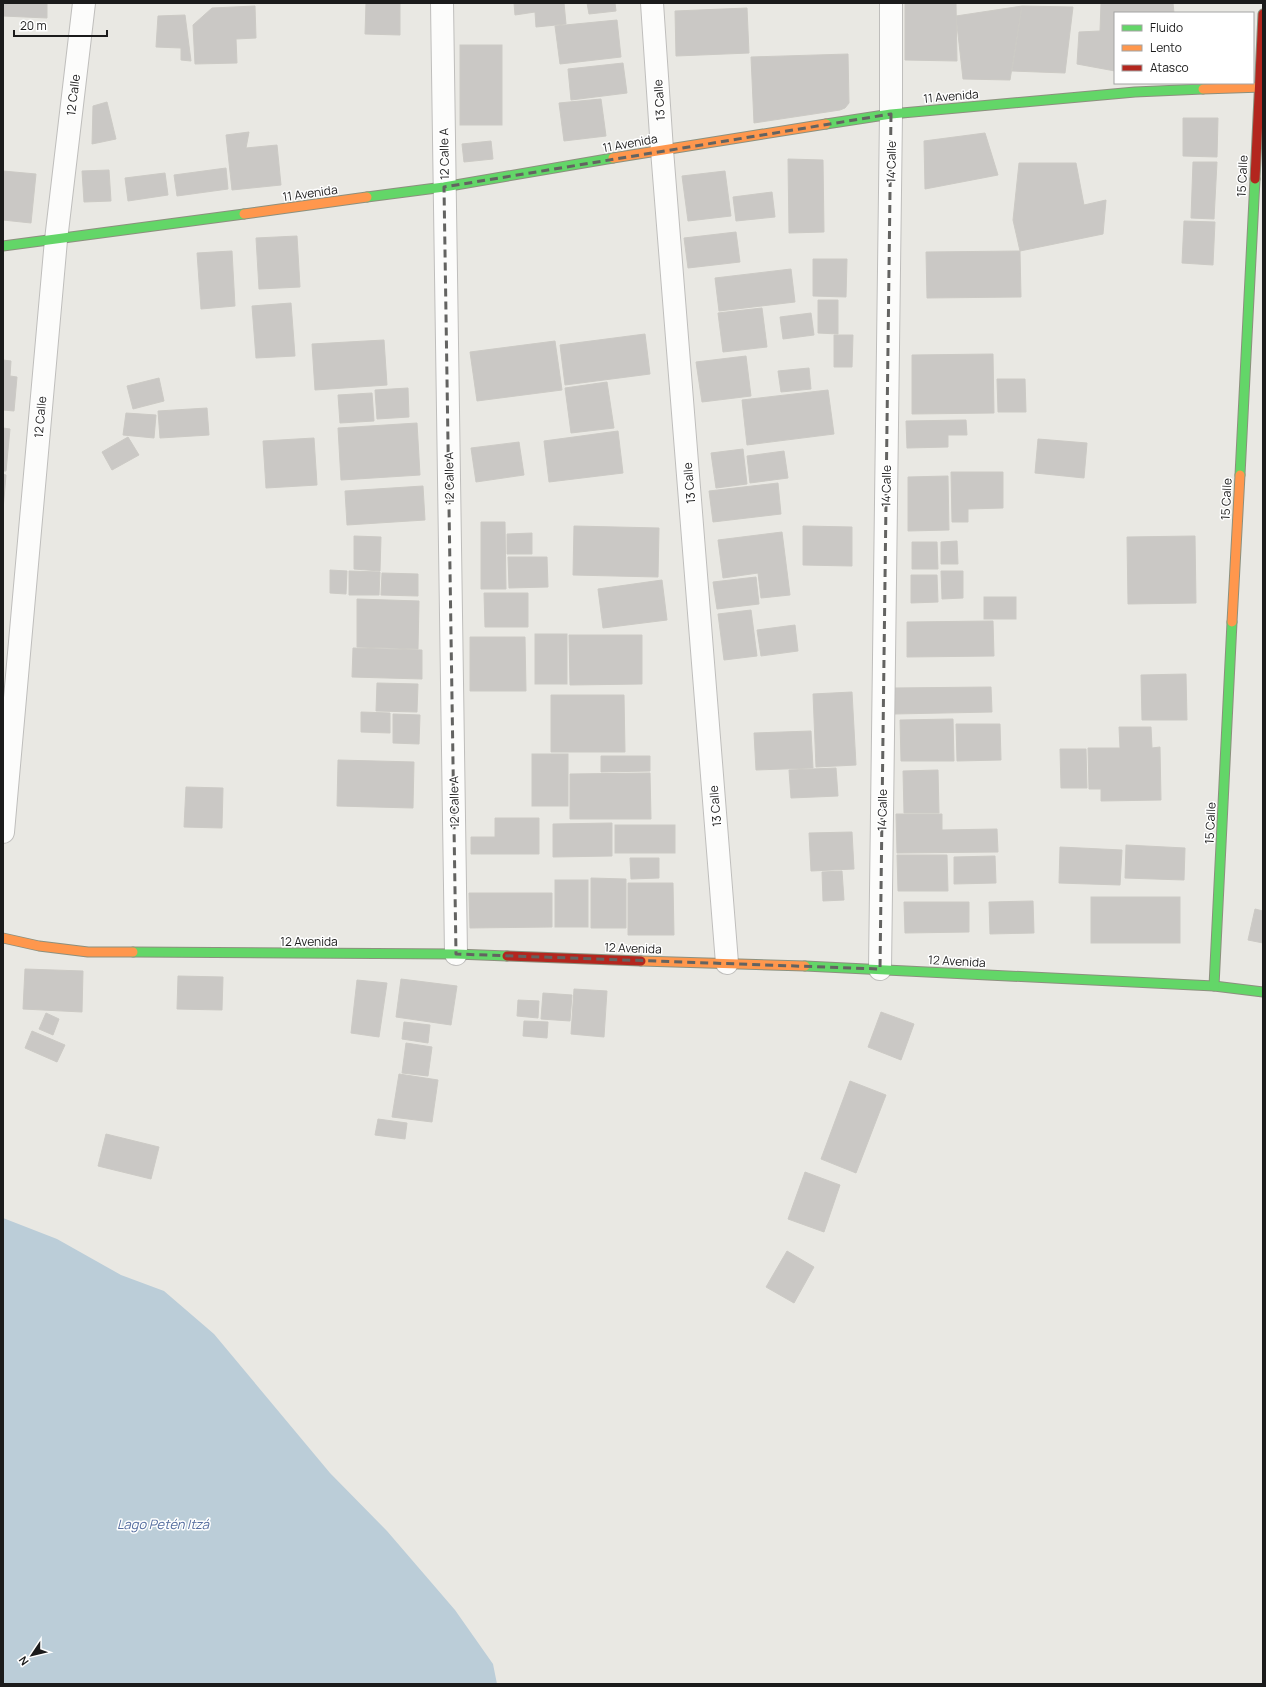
<svg xmlns="http://www.w3.org/2000/svg" width="1266" height="1687" viewBox="0 0 1266 1687" font-family="Manrope,sans-serif">
	<style>
		.water { fill: #bbcdd8 }
		.building { fill: #cac8c5; stroke: #cccac5 }
		.lines { fill: none; stroke-linecap: round; stroke-linejoin: round }
		.street-casing { stroke: #bfbebc; stroke-width: 24 }
		.fast-casing { stroke: #8c907e; stroke-width: 11 }
		.slow-casing { stroke: #8c907e; stroke-width: 11 }
		.jam-casing { stroke: #8c907e; stroke-width: 11 }
		.street { stroke: #fcfcfb; stroke-width: 22 }
		.fast { stroke: #63d668; stroke-width: 9 }
		.slow { stroke: #ff974d; stroke-width: 9 }
		.jam { stroke: #b3261e; stroke-width: 9 }
		.marked { fill: none; stroke: #636361; stroke-width: 3; stroke-dasharray: 8 5; stroke-linejoin: round }
		.labels { text-anchor: middle; dominant-baseline: central; stroke-width: 3; stroke-linejoin: round; paint-order: stroke }
		.street-label { font-size: 12px; fill: #1b1b1b; stroke: #fff }
		.water-label { font-size: 13px; font-style: italic; fill: #546c9e; stroke: #fff }
	</style>
	<rect width="100%" height="100%" fill="#e9e8e3"/>
	<!-- water -->
	<polygon class="water" points="3,1218 57,1239 121,1275 164,1291 214,1334 330,1473 387,1531 455,1610 493,1664 497,1684 3,1684"/>
	<!-- building -->
	<g class="building">
		<polygon points="3,3 47,3 47,18 3,16"/>
		<polygon points="366,3 400,3 400,35 365,34"/>
		<polygon points="514,3 564,3 566,24 536,27 535,12 515,15"/>
		<polygon points="587,3 615,3 616,11 589,14"/>
		<polygon points="905,3 956,3 957,61 905,60"/>
		<polygon points="1101,3 1173,3 1174,13 1115,13 1115,71 1077,64 1079,32 1100,31"/>
		<polygon points="255,6 256,38 236,39 237,63 195,64 193,25 212,8"/>
		<polygon points="1022,6 1010,80 963,79 956,16"/>
		<polygon points="1022,6 1073,7 1065,73 1012,71"/>
		<polygon points="747,8 749,53 676,56 675,11"/>
		<polygon points="185,15 191,61 181,60 181,48 156,47 158,16"/>
		<polygon points="617,20 621,57 560,64 555,26"/>
		<rect x="460" y="45" width="42" height="80"/>
		<polygon points="848,54 849,103 845,108 840,110 754,123 751,57"/>
		<polygon points="623,63 627,93 571,100 568,69"/>
		<polygon points="601,99 606,136 564,141 559,103"/>
		<polygon points="107,102 116,139 92,144 93,106"/>
		<polygon points="1183,118 1218,118 1217,157 1183,156"/>
		<polygon points="249,132 246,148 277,145 281,185 232,190 226,135"/>
		<polygon points="985,133 998,175 925,189 924,141"/>
		<polygon points="491,141 493,159 464,162 462,144"/>
		<polygon points="788,159 823,160 824,232 789,233"/>
		<polygon points="1193,162 1217,162 1214,219 1191,218"/>
		<polygon points="1019,163 1076,163 1084,205 1106,200 1103,234 1020,251 1013,220"/>
		<polygon points="226,168 228,189 177,196 174,175"/>
		<polygon points="109,170 111,201 84,202 82,171"/>
		<polygon points="3,171 36,174 31,223 3,220"/>
		<polygon points="725,171 731,216 688,221 682,176"/>
		<polygon points="165,173 168,195 128,201 125,178"/>
		<polygon points="772,192 775,217 736,221 733,197"/>
		<polygon points="1184,221 1215,222 1213,265 1182,263"/>
		<polygon points="736,232 740,262 688,268 684,238"/>
		<polygon points="297,236 300,287 259,289 256,238"/>
		<polygon points="232,251 235,306 201,309 197,253"/>
		<polygon points="1020,251 1021,297 927,298 926,252"/>
		<polygon points="813,259 847,259 846,297 813,296"/>
		<polygon points="791,269 795,302 719,311 715,278"/>
		<polygon points="818,300 838,300 838,334 818,333"/>
		<polygon points="291,303 295,356 256,358 252,306"/>
		<polygon points="762,308 767,347 723,352 718,313"/>
		<polygon points="811,313 814,335 783,339 780,317"/>
		<polygon points="645,334 650,374 565,385 560,345"/>
		<polygon points="834,335 853,335 852,367 834,367"/>
		<polygon points="384,340 387,385 315,390 312,344"/>
		<polygon points="555,341 562,390 477,401 470,352"/>
		<polygon points="993,354 994,413 912,414 912,355"/>
		<polygon points="746,356 751,396 702,402 696,362"/>
		<polygon points="3,360 11,361 10,376 17,377 14,411 3,410"/>
		<polygon points="809,368 811,389 781,392 778,371"/>
		<polygon points="159,378 164,401 133,409 127,386"/>
		<polygon points="997,379 1025,379 1026,412 998,412"/>
		<polygon points="607,382 614,428 571,433 565,388"/>
		<polygon points="408,388 409,417 377,419 375,390"/>
		<polygon points="828,390 834,434 747,445 742,400"/>
		<polygon points="372,393 374,421 340,423 338,395"/>
		<polygon points="207,408 209,435 160,438 158,411"/>
		<polygon points="126,413 156,415 154,438 123,435"/>
		<polygon points="966,420 967,435 948,435 948,447 907,448 906,421"/>
		<polygon points="417,423 420,475 341,480 338,428"/>
		<polygon points="3,428 10,429 6,471 3,471"/>
		<polygon points="618,431 623,473 549,482 544,441"/>
		<polygon points="128,437 139,455 112,470 102,452"/>
		<polygon points="314,438 317,485 266,488 263,441"/>
		<polygon points="1038,439 1087,443 1084,478 1035,473"/>
		<polygon points="519,442 524,475 476,482 471,448"/>
		<polygon points="743,449 747,484 716,488 711,453"/>
		<polygon points="784,451 788,478 750,483 747,456"/>
		<polygon points="951,472 1003,472 1003,508 968,509 968,522 952,522"/>
		<polygon points="3,474 6,475 3,510"/>
		<polygon points="948,476 949,530 908,531 908,477"/>
		<polygon points="778,483 781,514 713,522 709,491"/>
		<polygon points="423,486 425,520 347,525 345,491"/>
		<polygon points="481,522 505,522 506,589 481,589"/>
		<polygon points="574,526 659,528 658,577 573,575"/>
		<polygon points="803,526 852,527 852,566 803,565"/>
		<polygon points="782,532 790,595 761,598 758,573 723,578 718,540"/>
		<polygon points="532,533 532,554 507,554 507,534"/>
		<polygon points="354,536 381,537 380,571 354,569"/>
		<polygon points="1195,536 1196,603 1128,604 1127,537"/>
		<polygon points="957,541 958,564 941,564 941,542"/>
		<polygon points="912,542 937,542 938,569 912,569"/>
		<polygon points="508,557 547,557 548,587 509,588"/>
		<polygon points="330,570 347,571 346,594 330,593"/>
		<polygon points="349,571 380,572 379,595 349,595"/>
		<polygon points="941,571 963,571 963,598 942,599"/>
		<polygon points="382,573 418,574 418,596 381,595"/>
		<polygon points="911,575 937,575 938,602 911,603"/>
		<polygon points="756,577 759,604 717,609 713,582"/>
		<polygon points="662,580 667,620 603,628 598,589"/>
		<polygon points="484,593 528,593 528,627 485,627"/>
		<rect x="984" y="597" width="32" height="22"/>
		<polygon points="357,599 419,601 418,649 357,647"/>
		<polygon points="751,610 757,656 724,660 718,614"/>
		<polygon points="993,621 994,656 907,657 907,622"/>
		<polygon points="795,625 798,651 761,656 757,630"/>
		<rect x="535" y="634" width="32" height="50"/>
		<polygon points="569,635 642,635 642,684 570,685"/>
		<polygon points="470,637 525,637 526,691 470,691"/>
		<polygon points="353,648 422,650 422,679 352,677"/>
		<polygon points="1186,674 1187,720 1142,720 1141,675"/>
		<polygon points="377,683 418,684 417,712 376,711"/>
		<polygon points="991,687 992,712 894,714 893,688"/>
		<polygon points="852,692 856,765 816,767 813,694"/>
		<polygon points="551,695 624,695 625,752 551,752"/>
		<polygon points="361,712 390,713 390,733 361,732"/>
		<polygon points="393,714 420,715 419,744 393,743"/>
		<polygon points="953,719 954,761 901,761 900,720"/>
		<polygon points="956,724 1000,724 1001,760 957,761"/>
		<polygon points="1119,727 1151,727 1152,748 1160,747 1161,800 1101,801 1101,789 1089,789 1088,748 1120,748"/>
		<polygon points="811,731 813,768 756,770 754,733"/>
		<polygon points="1060,749 1086,749 1087,788 1061,788"/>
		<rect x="532" y="754" width="36" height="52"/>
		<polygon points="601,756 650,756 650,771 601,772"/>
		<polygon points="338,760 414,762 413,808 337,806"/>
		<polygon points="836,768 838,796 791,798 789,770"/>
		<polygon points="938,770 939,813 904,813 903,771"/>
		<polygon points="650,773 651,819 570,819 570,774"/>
		<polygon points="186,787 223,788 222,828 184,827"/>
		<polygon points="896,814 942,814 942,830 997,829 998,852 897,853"/>
		<polygon points="495,818 539,818 539,854 471,854 471,837 495,837"/>
		<polygon points="612,823 612,856 553,857 553,824"/>
		<rect x="615" y="825" width="60" height="28"/>
		<polygon points="852,832 854,869 811,871 809,833"/>
		<polygon points="1126,845 1185,848 1184,880 1125,878"/>
		<polygon points="1060,847 1122,850 1120,885 1059,883"/>
		<polygon points="897,855 947,855 948,891 898,891"/>
		<polygon points="995,856 996,883 954,884 954,857"/>
		<polygon points="630,858 659,858 659,878 631,879"/>
		<polygon points="842,871 844,900 823,901 822,872"/>
		<polygon points="591,878 626,879 626,928 591,928"/>
		<rect x="555" y="880" width="33" height="47"/>
		<polygon points="628,883 673,883 674,935 628,935"/>
		<polygon points="469,893 552,893 552,927 470,928"/>
		<rect x="1091" y="897" width="89" height="46"/>
		<polygon points="1033,901 1034,933 990,934 989,902"/>
		<polygon points="904,902 969,902 969,932 905,933"/>
		<polygon points="1255,909 1263,911 1263,943 1248,940"/>
		<polygon points="25,969 83,971 82,1012 23,1009"/>
		<polygon points="178,976 223,977 222,1010 177,1009"/>
		<polygon points="401,979 457,986 451,1025 396,1017"/>
		<polygon points="357,980 387,983 379,1037 351,1033"/>
		<polygon points="574,989 607,991 604,1037 571,1034"/>
		<polygon points="543,993 572,995 570,1021 541,1019"/>
		<polygon points="518,1000 539,1001 538,1018 517,1016"/>
		<polygon points="881,1012 914,1024 901,1060 868,1047"/>
		<polygon points="46,1013 59,1019 53,1035 39,1029"/>
		<polygon points="524,1021 548,1022 547,1038 523,1036"/>
		<polygon points="404,1022 430,1025 428,1043 402,1039"/>
		<polygon points="32,1031 65,1045 57,1062 25,1048"/>
		<polygon points="406,1043 432,1047 428,1076 402,1073"/>
		<polygon points="399,1074 438,1080 432,1122 392,1117"/>
		<polygon points="850,1081 886,1095 856,1173 821,1159"/>
		<polygon points="378,1119 407,1123 405,1139 375,1135"/>
		<polygon points="106,1134 159,1147 151,1179 98,1166"/>
		<polygon points="805,1172 840,1185 824,1232 788,1219"/>
		<polygon points="787,1251 814,1267 794,1303 766,1287"/>
	</g>
	<g class="lines">
		<!-- street casing -->
		<g class="street-casing">
			<g id="street">
				<polyline points="442,3 456,954"/>
				<polyline points="652,3 662,150 727,963"/>
				<polyline points="3,832 56,240 84,3"/>
				<polyline points="880,969 891,114 891,3"/>
			</g>
		</g>
		<!-- fast casing -->
		<g class="fast-casing">
			<g id="fast">
				<polyline points="826,124 891,114 1135,92 1203,89"/>
				<polyline points="367,197 444,187 613,158"/>
				<polyline points="3,246 244,214"/>
				<polyline points="1240,475 1255,179"/>
				<polyline points="133,952 456,954 507,956"/>
				<polyline points="805,966 1214,986 1263,992"/>
				<polyline points="1214,986 1232,622"/>
			</g>
		</g>
		<!-- slow casing -->
		<g class="slow-casing">
			<g id="slow">
				<polyline points="1203,89 1263,87"/>
				<polyline points="613,158 826,124"/>
				<polyline points="244,214 367,197"/>
				<polyline points="1232,622 1240,475"/>
				<polyline points="3,938 39,946 88,952 133,952"/>
				<polyline points="641,961 805,966"/>
			</g>
		</g>
		<!-- jam casing -->
		<g class="jam-casing">
			<g id="jam">
				<polyline points="1255,179 1263,14"/>
				<polyline points="507,956 641,961"/>
			</g>
		</g>
		<!-- street -->
		<use href="#street" class="street"/>
		<!-- fast -->
		<use href="#fast" class="fast"/>
		<!-- slow -->
		<use href="#slow" class="slow"/>
		<!-- jam -->
		<use href="#jam" class="jam"/>
	</g>
	<!-- marked area -->
	<path class="marked" d="M891,114L880,969L456,954L444,187Z"/>
	<g class="labels">
		<!-- street labels -->
		<g class="street-label">
			<text transform="translate(73 95) rotate(-83)">12 Calle</text>
			<text transform="translate(951 96) rotate(-5)">11 Avenida</text>
			<text transform="translate(659 100) rotate(-94)">13 Calle</text>
			<text transform="translate(630 143) rotate(-10)">11 Avenida</text>
			<text transform="translate(444 154) rotate(-91)">12 Calle A</text>
			<text transform="translate(891 162) rotate(-89)">14 Calle</text>
			<text transform="translate(1242 176) rotate(-87)">15 Calle</text>
			<text transform="translate(310 193) rotate(-8)">11 Avenida</text>
			<text transform="translate(40 417) rotate(-85)">12 Calle</text>
			<text transform="translate(449 478) rotate(-91)">12 Calle A</text>
			<text transform="translate(689 483) rotate(-95)">13 Calle</text>
			<text transform="translate(886 486) rotate(-89)">14 Calle</text>
			<text transform="translate(1226 499) rotate(-87)">15 Calle</text>
			<text transform="translate(454 802) rotate(-91)">12 Calle A</text>
			<text transform="translate(715 806) rotate(-95)">13 Calle</text>
			<text transform="translate(882 810) rotate(-89)">14 Calle</text>
			<text transform="translate(1210 823) rotate(-87)">15 Calle</text>
			<text x="309" y="941">12 Avenida</text>
			<text transform="translate(633 948) rotate(2)">12 Avenida</text>
			<text transform="translate(957 961) rotate(3)">12 Avenida</text>
		</g>
		<!-- water labels -->
		<g class="water-label">
			<text x="163" y="1524">Lago Petén Itzá</text>
		</g>
	</g>
	<!-- border -->
	<rect width="1266" height="1687" fill="none" stroke="#1b1b1b" stroke-width="8"/>
	<!-- legend -->
	<rect x="1114" y="12" width="140" height="72" fill="#ffffff" stroke="#a4a4a4"/>
	<rect x="1122" y="25" width="20" height="6" fill="#63d668" stroke="#a4a4a4"/>
	<text x="1150" y="32" font-size="12" fill="#1b1b1b">Fluido</text>
	<rect x="1122" y="45" width="20" height="6" fill="#ff974d" stroke="#a4a4a4"/>
	<text x="1150" y="52" font-size="12" fill="#1b1b1b">Lento</text>
	<rect x="1122" y="65" width="20" height="6" fill="#b3261e" stroke="#a4a4a4"/>
	<text x="1150" y="72" font-size="12" fill="#1b1b1b">Atasco</text>
	<!-- north arrow -->
	<g transform="translate(32 1655) rotate(235)" stroke="#ffffff" stroke-width="3" paint-order="stroke">
	<path d="M0-3L7 15L0 10L-7 15Z" fill="#1b1b1b"/>
	<text y="-6" font-size="11" font-weight="bold" text-anchor="middle" fill="#1b1b1b">N</text>
	</g>
	<!-- scale -->
	<path d="M14 30v6h93v-6" fill="none" stroke="#1b1b1b" stroke-width="2"/>
	<text x="20" y="30" font-size="12" fill="#1b1b1b" stroke="#ffffff" stroke-width="3" paint-order="stroke">20 m</text>
</svg>
